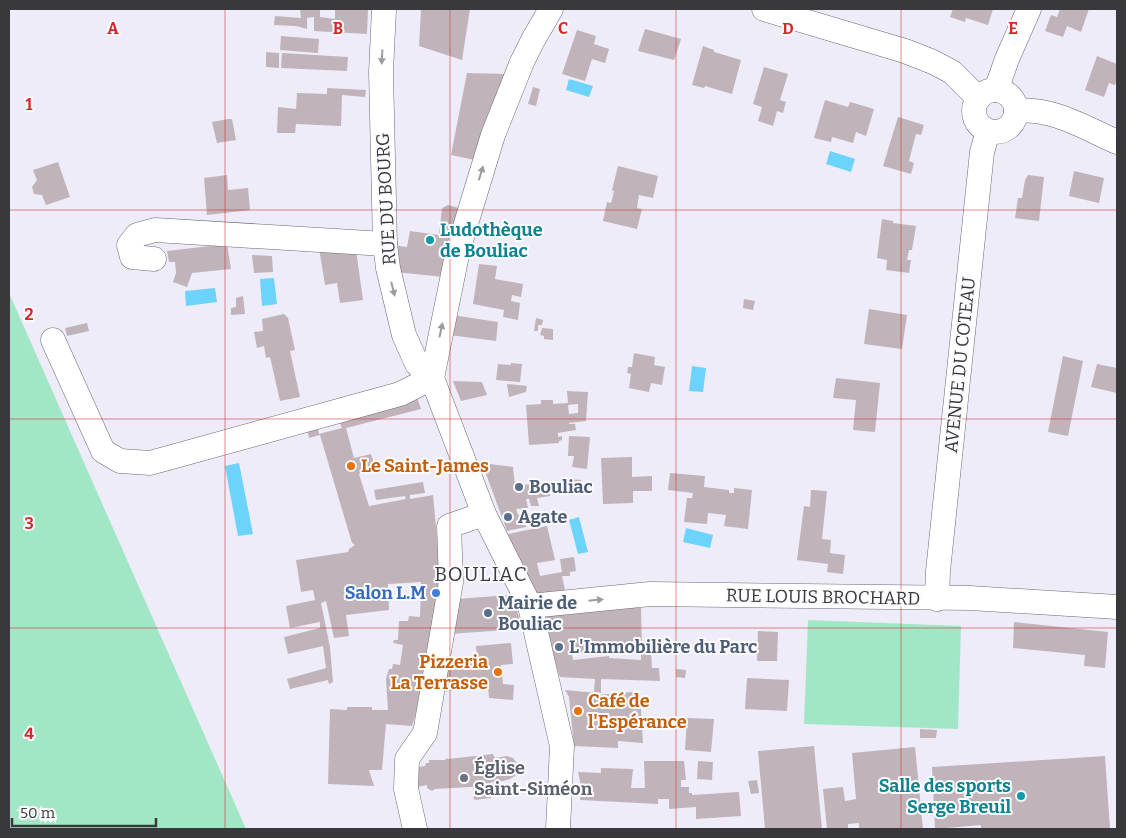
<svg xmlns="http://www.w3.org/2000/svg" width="1126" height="838" viewBox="0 0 1126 838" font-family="Bitter,serif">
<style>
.green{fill:#a2e7c5}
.water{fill:#6cd3fa}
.building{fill:#c0b4ba;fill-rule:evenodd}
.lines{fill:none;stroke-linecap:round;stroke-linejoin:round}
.minor-casing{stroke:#6b6973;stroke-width:25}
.minor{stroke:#fff;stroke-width:24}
.oneway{fill:#9c9c9e}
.grid{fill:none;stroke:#d62828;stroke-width:1;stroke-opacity:0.55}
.culture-dot{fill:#0f9aa8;stroke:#fbfbfd;stroke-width:2}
.food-dot{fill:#e8710a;stroke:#fbfbfd;stroke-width:2}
.service-dot{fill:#5c6f8a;stroke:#fbfbfd;stroke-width:2}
.shop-dot{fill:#3f7fe0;stroke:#fbfbfd;stroke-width:2}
.worship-dot{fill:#6b7280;stroke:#fbfbfd;stroke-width:2}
.labels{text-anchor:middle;stroke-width:4;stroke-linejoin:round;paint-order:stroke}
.street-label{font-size:18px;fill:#39383d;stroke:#fbfbfd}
.culture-label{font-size:18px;font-weight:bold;fill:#0d838f;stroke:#fbfbfd;text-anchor:start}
.food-label{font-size:18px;font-weight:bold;fill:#c56008;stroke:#fbfbfd;text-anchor:start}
.service-label{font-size:18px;font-weight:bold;fill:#4e5e75;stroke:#fbfbfd;text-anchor:start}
.shop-label{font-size:18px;font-weight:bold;fill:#366cbe;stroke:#fbfbfd;text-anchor:end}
.worship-label{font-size:18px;font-weight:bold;fill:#5b616d;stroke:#fbfbfd;text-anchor:start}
.quarter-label{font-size:20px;letter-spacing:1px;fill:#3b3942;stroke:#fbfbfd}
.grid-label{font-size:16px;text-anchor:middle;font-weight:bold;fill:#d62828;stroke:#fbfbfd;stroke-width:4;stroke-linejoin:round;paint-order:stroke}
</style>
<rect width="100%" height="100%" fill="#eeecf8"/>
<g class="green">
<polygon points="9,293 246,829 9,829"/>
<polygon points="808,620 961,626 958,729 804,724"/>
</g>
<g class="water">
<polygon points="569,79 593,86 589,97 566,90"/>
<polygon points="830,151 855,159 851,172 826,164"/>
<polygon points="274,278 277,304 262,306 260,279"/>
<polygon points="215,288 217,302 186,306 185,291"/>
<polygon points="692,366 706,368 703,392 689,391"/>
<polygon points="239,463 253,534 238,536 225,466"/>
<polygon points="579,517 588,552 578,554 569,520"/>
<polygon points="686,528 713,535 710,548 683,542"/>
</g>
<g class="building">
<polygon points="300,9 320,9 320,17 335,19 335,9 368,9 367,34 314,31 314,17 307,18 307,29 296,26 274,25 275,16 301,18"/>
<polygon points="421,9 470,9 462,60 419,46"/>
<polygon points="953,9 993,9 988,25 966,18 965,22 950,17"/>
<polygon points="1060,9 1089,9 1081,32 1067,26 1063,37 1045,31 1051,15 1057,17"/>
<polygon points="645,29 681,39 674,60 638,51"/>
<polygon points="577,30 596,36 594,44 609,49 605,63 592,59 585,81 562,74"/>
<polygon points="281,36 319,39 318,53 280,50"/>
<polygon points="703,46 714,50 714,52 741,60 732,94 705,86 704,88 692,85"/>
<polygon points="266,52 279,53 279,68 266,67"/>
<polygon points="282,53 348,57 347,71 281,68"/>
<polygon points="1097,56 1117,64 1117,79 1115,85 1109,83 1104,97 1085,90"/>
<polygon points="764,67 788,74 780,100 786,102 783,113 777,111 773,126 758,121 762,107 753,104"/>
<polygon points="467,73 506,74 475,160 451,155"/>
<polygon points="533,87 540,89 536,106 528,104"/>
<polygon points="327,88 366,90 365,97 342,95 341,126 296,124 295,133 277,133 278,107 296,109 297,93 327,94"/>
<polygon points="825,100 848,107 850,102 874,109 866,136 856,132 853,143 832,137 831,142 814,138"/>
<polygon points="898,117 924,125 921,135 916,134 909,161 914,163 911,174 883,166"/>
<polygon points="228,119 232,119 236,140 217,143 212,122"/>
<polygon points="58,162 70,197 46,205 42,195 34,194 32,187 37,180 33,170"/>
<polygon points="618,166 658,176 653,198 639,195 637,208 642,209 637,229 603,221 607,202 611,203 612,200 614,191 612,190"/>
<polygon points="1074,171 1104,178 1099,203 1069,196"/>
<polygon points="227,175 228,190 248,188 250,210 207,215 204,178"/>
<polygon points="1028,175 1044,177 1039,221 1015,218 1018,198 1022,198 1025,180"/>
<polygon points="448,205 459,208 444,277 395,272 392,245 407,247 410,231 439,235 442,208"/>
<polygon points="882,219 893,221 893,223 916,226 912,250 909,250 907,260 911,260 909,273 886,270 887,260 877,258"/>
<polygon points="227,244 231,269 192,273 187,287 173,282 176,273 175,262 169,262 167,251"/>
<polygon points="319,248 356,250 363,300 340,303 337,283 325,285"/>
<polygon points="252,255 272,256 273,272 254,273"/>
<polygon points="479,264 497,266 495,279 523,284 521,297 512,295 511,301 520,303 518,320 503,317 504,310 473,304"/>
<polygon points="243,296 245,314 231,315 231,308 236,307 236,298"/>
<polygon points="744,299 755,301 753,310 743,308"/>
<polygon points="869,309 907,315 902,349 864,344"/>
<polygon points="284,314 288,318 295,350 290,351 300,397 280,401 270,357 266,358 264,346 257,348 254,332 263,331 262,319"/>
<polygon points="452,315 498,322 496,341 449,335"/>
<polygon points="536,318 543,320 542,325 538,325 538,331 534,331"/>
<polygon points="87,323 89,331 67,336 65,328"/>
<polygon points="542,328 553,329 553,340 544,339 544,336 540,335"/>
<polygon points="634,353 655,357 654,365 665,367 662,385 651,383 649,392 629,388 631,374 627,373 628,367 632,367"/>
<polygon points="1063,356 1083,361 1068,436 1048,432"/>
<polygon points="511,363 522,364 520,382 496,380 498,364 511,365"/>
<polygon points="1097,364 1117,368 1117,393 1091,387"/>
<polygon points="836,378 880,383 875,432 853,430 856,400 833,398"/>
<polygon points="453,381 482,382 487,395 461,401"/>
<polygon points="507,384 527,386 526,392 509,397"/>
<path d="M567,391l21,1 -2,29 -17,2v1h6l1,6 -18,3v4l4,-1v4l-3,1v2l-30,2 -3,-40 15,-1v-4h12v4l15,-1zM578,404v9l-9,1 -1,-9z"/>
<polygon points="417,397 421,409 346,428 354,458 371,454 376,470 359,474 369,506 406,499 405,496 376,500 374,490 423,482 425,493 410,495 410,499 433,495 441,581 427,677 412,726 386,724 382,770 369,770 374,786 328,784 330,709 347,710 347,707 372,707 372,710 388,710 386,679 389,669 392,669 393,664 400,665 403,645 393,643 394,640 398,640 399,621 408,621 409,616 420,617 421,582 388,584 389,610 346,615 349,636 334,638 326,601 321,603 330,647 333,682 329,684 328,680 290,689 287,679 326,668 323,646 288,654 284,637 320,628 320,622 290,628 286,606 315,600 313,590 301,592 296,560 348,552 349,549 355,545 352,543 320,435 309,438 306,426 317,423 319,434 342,428 338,418"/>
<polygon points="569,436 590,437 587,469 572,467 574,456 568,456"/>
<polygon points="632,457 632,477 652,476 652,491 633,491 633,503 603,504 601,458"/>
<polygon points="482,463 513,467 515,486 548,482 550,496 537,498 539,506 531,506 529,499 526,499 528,508 516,509 518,515 521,514 522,518 524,518 526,527 507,531"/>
<polygon points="670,473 705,476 704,487 729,490 729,493 734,493 734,488 752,490 748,529 724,526 726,515 708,513 707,524 684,522 687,498 692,498 693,493 668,490"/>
<polygon points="567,479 581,480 580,489 567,488"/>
<polygon points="811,490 827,491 822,539 831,540 830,553 845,555 843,574 827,572 828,564 797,560 804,506 810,507"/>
<polygon points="547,526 555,560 537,563 540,576 562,572 560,559 574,557 576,571 570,572 570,576 562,576 565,590 530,595 508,534"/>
<polygon points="508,595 510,611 517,610 522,629 449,634 450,616 458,615 457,599"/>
<path d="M632,607l9,1 1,44 9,-1 1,17h7l1,13 -59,-2v14l-7,-1 1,-13 -35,-2 -7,-21 -9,-41zM610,648l17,1v4l14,-1v8l-32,-2v-2l-36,4 -1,-6z"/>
<polygon points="1014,622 1108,632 1105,668 1084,666 1085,655 1013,648"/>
<polygon points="758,631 778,632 777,661 757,661"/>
<polygon points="511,643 513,664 501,665 503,684 514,685 513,700 489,698 488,687 441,692 446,661 477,658 476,646"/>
<polygon points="676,669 686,670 685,678 676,677"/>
<polygon points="747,678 789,680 787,711 745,709"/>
<polygon points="565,690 596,693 596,695 633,692 634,694 640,694 643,743 618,741 618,748 574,746 569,697"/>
<polygon points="687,718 714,719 711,752 685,750"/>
<polygon points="920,729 937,730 936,738 920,738"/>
<polygon points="814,746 822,829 765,829 758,751"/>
<polygon points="915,747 923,829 859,829 859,823 848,824 848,829 827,829 823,789 843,787 845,801 856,799 852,753"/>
<polygon points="493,754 495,758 507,756 513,758 517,763 519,771 515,776 510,779 503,781 491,782 491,798 475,800 473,798 474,797 473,787 470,787 435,789 432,791 427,788 427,785 417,787 418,767 425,766 426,763 429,763 429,760 445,760 447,758 448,759"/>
<polygon points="1105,756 1110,829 981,829 981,825 935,829 932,767"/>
<polygon points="644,761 684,761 686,780 681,780 681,787 689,787 689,793 692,793 692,795 739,792 741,816 696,819 696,807 669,809 669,799 658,799 658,804 580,800 581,786 578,772 601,773 601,768 633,769 631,788 645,788"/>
<polygon points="698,761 713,762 712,780 697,779"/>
<polygon points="757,780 759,793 751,794 748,781"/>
</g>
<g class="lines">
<defs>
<g id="minor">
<polyline points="384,9 381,72 385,244 388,268 404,335 417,364 432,378 484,514 530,606 562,746 558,829"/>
<polyline points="764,9 905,51 933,62 952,72 978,98"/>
<polyline points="996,90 1007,59 1029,9"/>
<circle cx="995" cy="111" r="21"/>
<path d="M1016,111c36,-4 69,17 101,31"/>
<polyline points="154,259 132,257 129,245 137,235 155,230 385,244"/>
<polyline points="53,340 103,451 120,461 150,463 400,394 432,378"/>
<polyline points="432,378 458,250 493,135 522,62 533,40 551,9"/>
<polyline points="937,599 938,571 982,152 988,131"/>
<polyline points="530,606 650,594 970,598 1117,607"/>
<polyline points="415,829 406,789 407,759 425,733 451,582 449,526 484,514"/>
</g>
</defs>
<use href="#minor" class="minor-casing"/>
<use href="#minor" class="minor"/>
</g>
<defs><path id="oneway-solid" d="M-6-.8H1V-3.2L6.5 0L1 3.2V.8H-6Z" transform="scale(1.25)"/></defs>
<g class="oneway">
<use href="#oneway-solid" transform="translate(382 57) rotate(93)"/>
<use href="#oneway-solid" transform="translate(481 173) rotate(-73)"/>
<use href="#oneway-solid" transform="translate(393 289) rotate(76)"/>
<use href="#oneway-solid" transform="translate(441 330) rotate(-78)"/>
<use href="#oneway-solid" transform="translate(596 600) rotate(-6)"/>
</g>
<path class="grid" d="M225,9v820M450,9v820M676,9v820M901,9v820M9,210h1108M9,419h1108M9,628h1108"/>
<g class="culture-dot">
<circle cx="430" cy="240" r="5"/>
<circle cx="1021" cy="796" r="5"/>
</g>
<g class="food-dot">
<circle cx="351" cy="466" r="5"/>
<circle cx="498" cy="672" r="5"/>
<circle cx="578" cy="711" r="5"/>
</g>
<g class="service-dot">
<circle cx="519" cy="487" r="5"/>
<circle cx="508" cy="517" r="5"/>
<circle cx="488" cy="613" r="5"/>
<circle cx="559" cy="647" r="5"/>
</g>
<circle class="shop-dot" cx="436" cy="593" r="5"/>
<circle class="worship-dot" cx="464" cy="778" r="5"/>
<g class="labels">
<g class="street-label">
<text transform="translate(386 199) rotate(-93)" y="6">RUE DU BOURG</text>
<text transform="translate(960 365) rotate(-84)" y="6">AVENUE DU COTEAU</text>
<text transform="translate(823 597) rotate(1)" y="6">RUE LOUIS BROCHARD</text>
</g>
<g class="culture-label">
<text x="440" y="236">Ludothèque<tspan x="440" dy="21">de Bouliac</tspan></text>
<text x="1011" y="792" text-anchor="end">Salle des sports<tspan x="1011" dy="21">Serge Breuil</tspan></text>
</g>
<g class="food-label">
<text x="361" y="472">Le Saint-James</text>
<text x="488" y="668" text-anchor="end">Pizzeria<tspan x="488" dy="21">La Terrasse</tspan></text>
<text x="588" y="707">Café de<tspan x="588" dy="21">l'Espérance</tspan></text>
</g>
<g class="service-label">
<text x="529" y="493">Bouliac</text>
<text x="518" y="523">Agate</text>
<text x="498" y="609">Mairie de<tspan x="498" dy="21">Bouliac</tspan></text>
<text x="569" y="653">L'Immobilière du Parc</text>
</g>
<g class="shop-label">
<text x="426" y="599">Salon L.M</text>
</g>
<g class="worship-label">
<text x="474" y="774">Église<tspan x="474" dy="21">Saint-Siméon</tspan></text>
</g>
<g class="quarter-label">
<text x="481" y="581">BOULIAC</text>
</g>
</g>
<g class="grid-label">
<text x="113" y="34">A</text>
<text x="338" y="34">B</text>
<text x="563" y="34">C</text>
<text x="788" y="34">D</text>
<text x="1013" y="34">E</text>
<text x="29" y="110">1</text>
<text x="29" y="320">2</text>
<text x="29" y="529">3</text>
<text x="29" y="739">4</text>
</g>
<rect width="1126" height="838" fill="none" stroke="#39383d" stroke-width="20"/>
<path d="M12 818v8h144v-8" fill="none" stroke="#39383d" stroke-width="2.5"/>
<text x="20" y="818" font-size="15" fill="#39383d" stroke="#fbfbfd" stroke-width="4" paint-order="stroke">50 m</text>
</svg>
